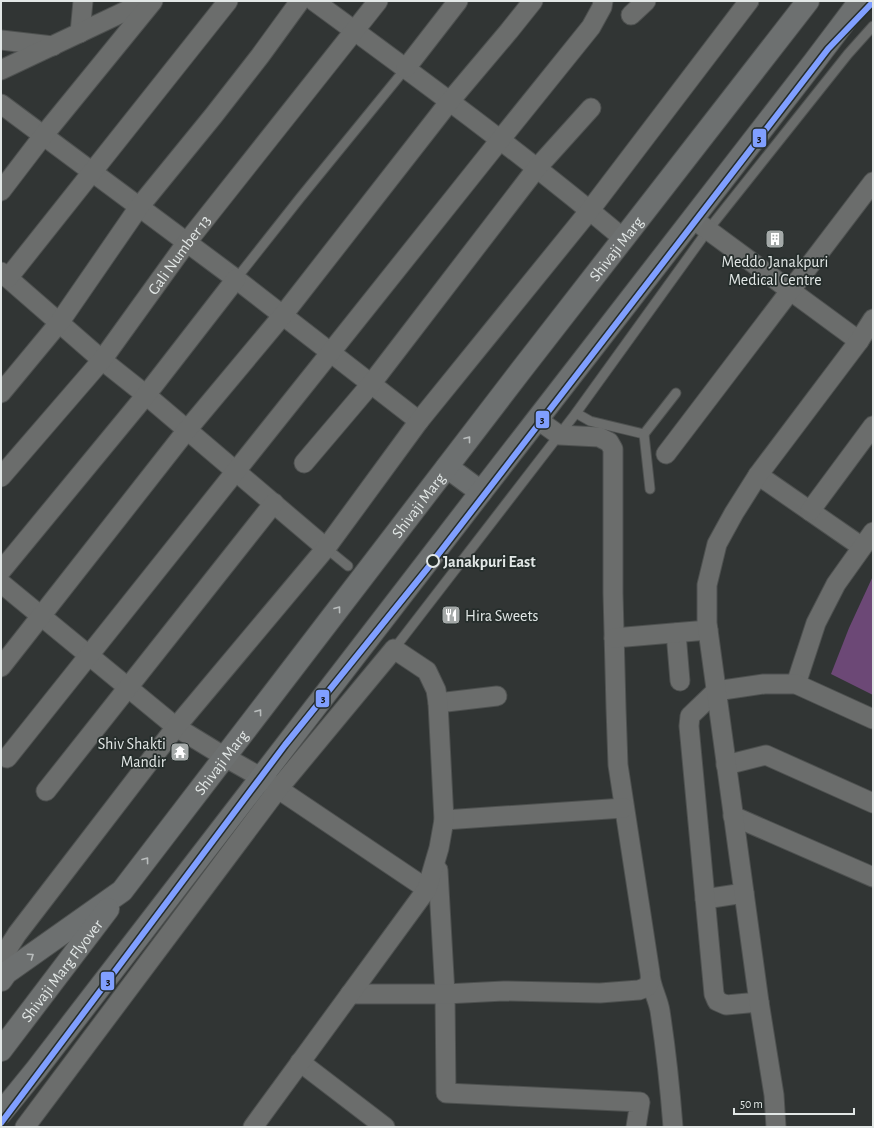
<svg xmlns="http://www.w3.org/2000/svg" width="874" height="1128" viewBox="0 0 874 1128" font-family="'Alegreya Sans',sans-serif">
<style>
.green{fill:#6c4876}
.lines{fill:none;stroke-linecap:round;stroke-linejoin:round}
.service-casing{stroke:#4e5150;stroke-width:11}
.minor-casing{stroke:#4e5150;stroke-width:21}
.secondary-casing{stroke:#4e5150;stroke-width:24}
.service{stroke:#6b6d6c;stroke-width:9}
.minor{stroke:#6b6d6c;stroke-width:19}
.secondary{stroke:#6d7070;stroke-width:22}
.metro-1-casing{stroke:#252d2b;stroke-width:9}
.metro-1{stroke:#809fff;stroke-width:6}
.oneway{stroke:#b9bdbd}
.stop-dot{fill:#252d2b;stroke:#e2e7e6;stroke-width:2}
.labels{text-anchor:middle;stroke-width:3.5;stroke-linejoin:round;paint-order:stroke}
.street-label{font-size:16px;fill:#e2e7e6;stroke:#252d2b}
.poi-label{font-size:16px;fill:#e2e7e6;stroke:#252d2b}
.stop-label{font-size:16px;font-weight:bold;fill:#e2e7e6;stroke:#252d2b;text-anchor:start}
.line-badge{stroke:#252d2b;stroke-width:1.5}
.pale-badge-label{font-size:11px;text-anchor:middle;font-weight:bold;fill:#111}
</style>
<rect width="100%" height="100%" fill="#313534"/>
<polygon class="green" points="873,576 873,695 831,674 849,628"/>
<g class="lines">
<defs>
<g id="service">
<polyline points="236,279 300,198 406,68"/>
<polyline points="576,413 590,421 644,434 676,393"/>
<polyline points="644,434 650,489"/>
<polyline points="326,548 348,566"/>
<polyline points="394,649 576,413 708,230 848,54 873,26"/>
</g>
<g id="minor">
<path d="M314,1c105,77 210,154 310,238"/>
<polyline points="631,15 646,1"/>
<polyline points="80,33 83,1"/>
<polyline points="1,40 53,46"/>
<polyline points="406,68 458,1"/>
<polyline points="1,70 147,1"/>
<polyline points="1,104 236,279 419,421"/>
<polyline points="1,191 43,136 153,1"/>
<polyline points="693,219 859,341"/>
<polyline points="1,272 102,360 146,395 326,548"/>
<polyline points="8,278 228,1"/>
<polyline points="1,393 59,323 139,207 214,115 260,56 300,1"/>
<path d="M538,420l21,15 40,2 10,5 4,7v144l3,115 2,57 32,208c0,13 8,25 10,38 6,39 10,77 13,116"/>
<polyline points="666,454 873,182"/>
<polyline points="304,463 371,384 536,169 591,108"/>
<polyline points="758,475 862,547"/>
<path id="s1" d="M1,477l101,-117 85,-118 191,-241"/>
<polyline points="810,511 873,426"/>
<polyline points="1,571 146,395 236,279"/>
<polyline points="1,583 176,727 225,757 262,778 427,889"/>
<polyline points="676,633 680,681"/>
<polyline points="614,638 708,630"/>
<polyline points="1,667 187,430 283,315 450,101 509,31 533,1"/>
<polyline points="796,684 816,623 836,584 873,532"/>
<polyline points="438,703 497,696"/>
<polyline points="7,758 500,140 591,27 602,7 603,1"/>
<polyline points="726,765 766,755 873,803"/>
<polyline points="46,791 274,503"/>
<polyline points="733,816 873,877"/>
<polyline points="444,820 624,808"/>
<polyline points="438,870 445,994 446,1093 640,1102 636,1127"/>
<polyline points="705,899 744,893"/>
<polyline points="6,973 5,953 17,934 176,727 326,548 419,421 590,210 749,1"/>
<polyline points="350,994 445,994 504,991 600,993 639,990 647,987 650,981"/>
<polyline points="759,1002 726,1005 717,1001 714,994 689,726 690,716 716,691 764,684 796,684 873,719"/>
<polyline points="300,1062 385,1127"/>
<polyline points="25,1127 278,789 394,649 427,671 436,690 438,703 444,820 439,848 427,889 253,1127"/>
<polyline points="776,1127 774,1095 759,1002 707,623 707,585 717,544 734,513 758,475 859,341 873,319"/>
</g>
<g id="secondary">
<polyline points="447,467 481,492"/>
<path id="s2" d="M1,980l5,-7 116,-82 400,-522 286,-368"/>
<path id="s3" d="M1,1050l107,-141"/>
<polyline points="1,1113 36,1070 481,492 814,62 860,1"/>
</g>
</defs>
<use href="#service" class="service-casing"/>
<use href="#minor" class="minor-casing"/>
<use href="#secondary" class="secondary-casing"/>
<use href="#service" class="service"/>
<use href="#minor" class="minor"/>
<use href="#secondary" class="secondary"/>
<defs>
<polyline id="metro-1" points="1,1123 285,745 427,569 828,49 873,2"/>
</defs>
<use href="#metro-1" class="metro-1-casing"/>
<use href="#metro-1" class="metro-1"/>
</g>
<defs><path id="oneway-chevron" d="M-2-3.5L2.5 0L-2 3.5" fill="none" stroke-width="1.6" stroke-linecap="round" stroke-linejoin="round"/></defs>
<g class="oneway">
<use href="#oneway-chevron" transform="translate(468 439) rotate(-52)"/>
<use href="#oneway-chevron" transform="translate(338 609) rotate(-53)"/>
<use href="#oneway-chevron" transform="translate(259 712) rotate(-53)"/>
<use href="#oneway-chevron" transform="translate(146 860) rotate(-53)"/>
<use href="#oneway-chevron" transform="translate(31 956) rotate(-35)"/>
</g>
<defs>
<symbol id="building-square" viewBox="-11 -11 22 22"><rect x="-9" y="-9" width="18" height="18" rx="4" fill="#a4a9a8" stroke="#252d2b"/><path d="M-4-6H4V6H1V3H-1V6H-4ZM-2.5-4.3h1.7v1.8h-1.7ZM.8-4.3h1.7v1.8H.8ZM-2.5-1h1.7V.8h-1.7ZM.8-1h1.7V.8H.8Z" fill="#fff"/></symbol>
<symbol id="restaurant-square" viewBox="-11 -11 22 22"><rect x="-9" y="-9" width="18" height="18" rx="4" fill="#a4a9a8" stroke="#252d2b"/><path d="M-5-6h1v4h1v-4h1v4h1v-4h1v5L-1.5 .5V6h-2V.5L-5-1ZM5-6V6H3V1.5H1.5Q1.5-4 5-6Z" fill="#fff"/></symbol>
<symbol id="temple-square" viewBox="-11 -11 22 22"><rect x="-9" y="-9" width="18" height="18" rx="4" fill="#a4a9a8" stroke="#252d2b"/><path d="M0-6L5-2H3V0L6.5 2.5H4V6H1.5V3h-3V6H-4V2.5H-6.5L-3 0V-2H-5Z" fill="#fff"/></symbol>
</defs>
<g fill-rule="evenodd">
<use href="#building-square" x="764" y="228" width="22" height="22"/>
<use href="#restaurant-square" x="440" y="604" width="22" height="22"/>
<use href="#temple-square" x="169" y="741" width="22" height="22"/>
</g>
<circle class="stop-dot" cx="433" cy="561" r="6"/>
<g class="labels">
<g class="street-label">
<text dy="6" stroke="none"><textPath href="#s2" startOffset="961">Shivaji Marg</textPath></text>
<text dy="6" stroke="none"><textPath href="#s1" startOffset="285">Gali Number 13</textPath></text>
<text dy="6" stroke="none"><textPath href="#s2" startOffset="637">Shivaji Marg</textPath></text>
<text dy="6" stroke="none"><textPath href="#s2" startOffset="313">Shivaji Marg</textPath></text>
<text dy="6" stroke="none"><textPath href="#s3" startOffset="100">Shivaji Marg Flyover</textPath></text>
</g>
<g class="poi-label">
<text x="775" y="267">Meddo Janakpuri<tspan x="775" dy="18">Medical Centre</tspan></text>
<text x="465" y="621" text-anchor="start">Hira Sweets</text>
<text x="166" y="749" text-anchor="end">Shiv Shakti<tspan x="166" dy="18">Mandir</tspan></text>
</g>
<g class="stop-label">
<text x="443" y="567">Janakpuri East</text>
</g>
</g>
<g class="line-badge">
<rect x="752" y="128" width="15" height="20" rx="4" fill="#809fff"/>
<rect x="535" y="410" width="15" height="19" rx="4" fill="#809fff"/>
<rect x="315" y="689" width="15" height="19" rx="4" fill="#809fff"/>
<rect x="100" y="971" width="15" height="20" rx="4" fill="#809fff"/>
</g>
<g class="pale-badge-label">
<text x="759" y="142">3</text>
<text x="542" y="423">3</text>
<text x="323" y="702">3</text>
<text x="108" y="985">3</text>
</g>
<rect width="874" height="1128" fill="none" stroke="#e2e7e6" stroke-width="4"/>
<path d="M734 1108v6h120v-6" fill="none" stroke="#e2e7e6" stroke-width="2"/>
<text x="740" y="1108" font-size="12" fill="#e2e7e6" stroke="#252d2b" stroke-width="3" paint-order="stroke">50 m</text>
</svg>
